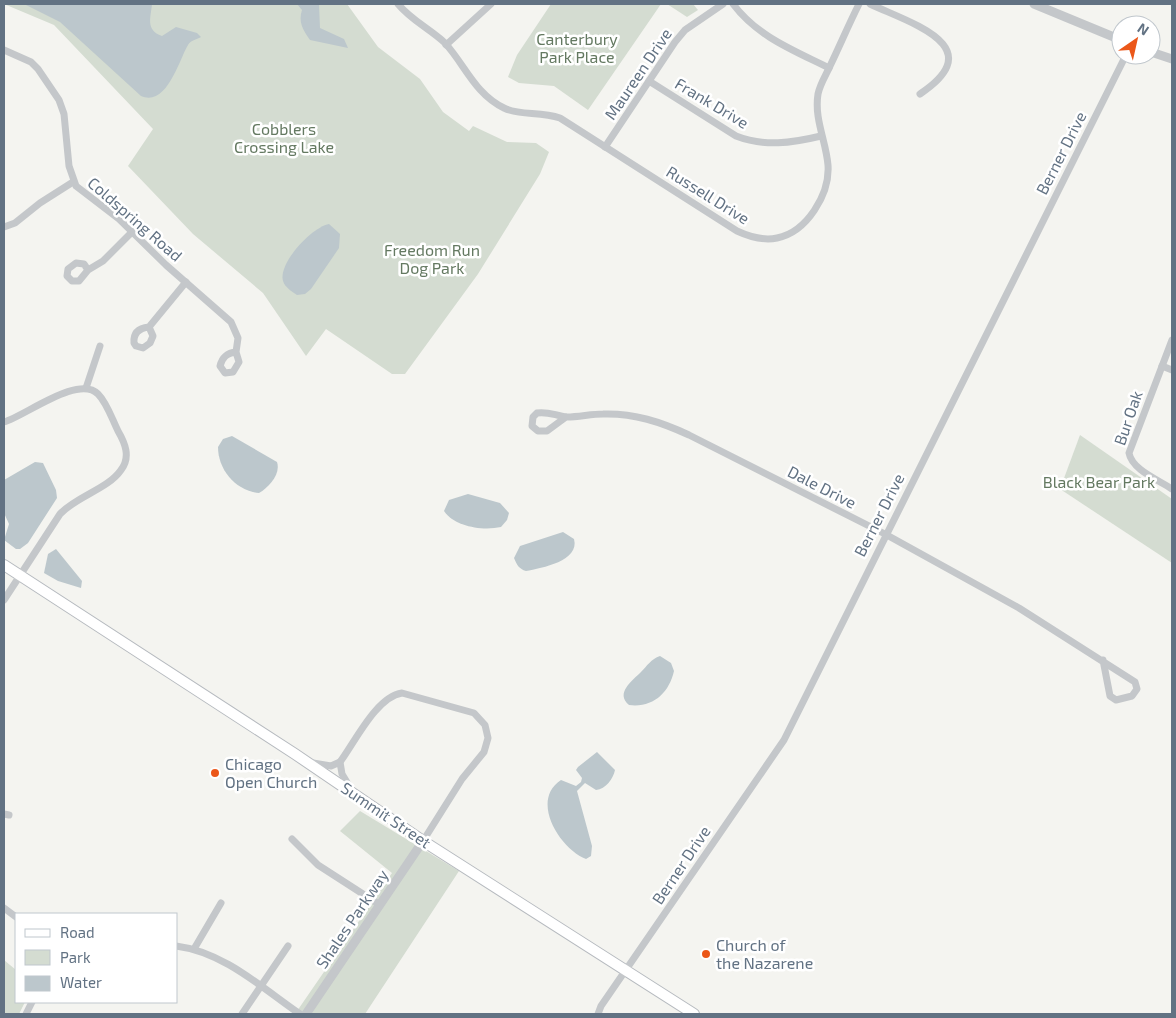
<svg xmlns="http://www.w3.org/2000/svg" width="1176" height="1018" viewBox="0 0 1176 1018" font-family="'Exo 2',sans-serif">
<style>
.green{fill:#d4dcd1}
.water{fill:#bcc7cc}
.lines{fill:none;stroke-linecap:round;stroke-linejoin:round}
.secondary-casing{stroke:#b6babf;stroke-width:12}
.minor{stroke:#c4c7ca;stroke-width:7}
.tertiary{stroke:#c4c7ca;stroke-width:9}
.secondary{stroke:#fff;stroke-width:10}
.poi-dot{fill:#eb5719;stroke:#fff;stroke-width:2}
.labels{text-anchor:middle;stroke-width:5;stroke-linejoin:round;paint-order:stroke}
.park-label{font-size:16px;fill:#647961;stroke:#fff}
.street-label{font-size:16px;fill:#627283;stroke:#fff}
.poi-label{font-size:16px;fill:#627283;stroke:#fff;text-anchor:start}
</style>
<rect width="100%" height="100%" fill="#f4f4f0"/>
<g class="green">
<polygon points="4,4 347,4 378,47 420,79 443,112 469,131 473,126 507,142 536,143 549,152 540,174 478,274 405,374 392,374 326,329 306,356 263,293 193,234 128,166 153,129 54,25"/>
<polygon points="551,4 661,4 588,110 554,86 519,83 508,77 517,55"/>
<polygon points="667,4 693,4 698,10 687,17"/>
<polygon points="1080,435 1172,499 1172,563 1060,489"/>
<polygon points="360,811 459,871 365,1014 295,1014 392,873 340,831"/>
<polygon points="4,960 16,970 16,1002 25,1002 19,1014 4,1014"/>
</g>
<g class="water">
<path d="M24,4h128c-1,13 -7,26 10,32l14,-9 21,6 4,4c-5,3 -10,3 -13,8 -9,15 -21,62 -47,51l-81,-74z"/>
<path d="M297,4h22l1,24 24,11 4,9 -38,-8c-7,-10 -12,-18 -8,-30z"/>
<path d="M329,224l11,10 -1,14 -28,41 -6,5 -8,1c-6,-4 -12,-8 -14,-14 -5,-18 29,-54 46,-57z"/>
<path d="M232,436l45,26c4,12 -8,25 -18,31 -23,-2 -41,-23 -41,-46l5,-8z"/>
<polygon points="35,462 43,463 56,490 57,498 28,543 20,549 16,549 4,540 9,524 4,513 4,480"/>
<path d="M468,494l32,9 9,10 -2,7 -6,7c-18,4 -46,0 -57,-16l5,-11z"/>
<path d="M563,532l11,7c6,22 -32,29 -48,32 -7,-2 -9,-6 -12,-13l6,-12z"/>
<polygon points="56,549 82,581 81,588 58,581 44,573 48,554"/>
<path d="M660,656l11,7 3,8c-5,22 -21,37 -45,34 -14,-12 3,-24 12,-33 6,-6 10,-13 19,-16z"/>
<path d="M597,752l18,18c-2,9 -9,19 -19,20l-11,-7 -8,8 15,55 -1,10 -5,3c-25,-9 -57,-58 -25,-79l15,6 5,-4 1,-4 -6,-8 2,-3z"/>
</g>
<g class="lines">
<defs>
<polyline id="secondary" points="4,565 295,754 423,841 694,1014"/>
</defs>
<use href="#secondary" class="secondary-casing"/>
<g class="minor">
<path d="M398,4c13,16 32,25 47,39 20,22 30,51 59,65 16,8 36,3 56,10l177,113c13,6 26,10 40,7 30,-6 53,-44 51,-73 -2,-24 -14,-46 -10,-71 2,-10 8,-19 12,-28 10,-21 19,-42 29,-62"/>
<path d="M733,4c25,33 60,46 96,64"/>
<path d="M870,4c40,19 122,42 50,90"/>
<polyline points="446,45 491,4"/>
<path d="M4,50l27,12 7,7 21,31 5,14 5,52 7,20 43,33 47,46 65,57 7,16 -2,14 3,10 -6,10 -8,1 -5,-7c2,-8 6,-13 16,-14"/>
<path d="M649,81l87,55c28,11 56,7 85,0"/>
<polyline points="605,147 675,42 685,30 723,4"/>
<polyline points="4,227 15,223 40,203 73,182"/>
<polyline points="88,270 84,264 76,263 68,269 67,276 72,281 79,281 88,270 103,261 132,232"/>
<path d="M149,327l4,9 -3,7 -7,5 -7,-2 -2,-3c-1,-11 6,-15 15,-16l37,-45"/>
<path d="M1172,340l-43,113c3,17 30,27 43,36"/>
<polyline points="1162,366 1172,370"/>
<polyline points="86,388 100,346"/>
<path d="M566,417l-19,14h-9l-6,-5 1,-9 4,-4c11,-2 19,3 30,4 12,0 24,-3 36,-3 31,-1 58,8 86,21l196,99 134,74 116,74 2,7 -5,7 -16,4 -6,-4 -7,-36"/>
<path d="M4,422c21,-6 75,-48 94,-28 9,9 14,25 20,37 7,12 13,26 3,39 -13,19 -44,26 -61,44l-56,86"/>
<path d="M340,762c15,-20 36,-65 62,-69l72,20 11,12 3,13 -4,14 -22,27 -39,62"/>
<polyline points="313,763 331,766 340,762 342,774 351,789"/>
<polyline points="4,814 9,815"/>
<polyline points="292,839 318,865 380,905"/>
<polyline points="4,908 16,917"/>
<path d="M176,946c48,6 86,42 124,68"/>
<polyline points="194,949 221,903"/>
<polyline points="26,1014 32,1002"/>
<polyline points="242,1014 288,946"/>
<polyline points="598,1014 601,1006 784,740 1126,55"/>
</g>
<g class="tertiary">
<polyline points="1034,4 1121,40"/>
<polyline points="1151,52 1172,59"/>
<polyline points="306,1014 423,841"/>
</g>
<use href="#secondary" class="secondary"/>
</g>
<g class="poi-dot">
<circle cx="215" cy="773" r="5"/>
<circle cx="706" cy="954" r="5"/>
</g>
<g class="labels">
<g class="park-label">
<text x="577" y="45">Canterbury<tspan x="577" dy="18">Park Place</tspan></text>
<text x="284" y="135">Cobblers<tspan x="284" dy="18">Crossing Lake</tspan></text>
<text x="432" y="256">Freedom Run<tspan x="432" dy="18">Dog Park</tspan></text>
<text x="1099" y="488">Black Bear Park</text>
</g>
<g class="street-label">
<text transform="translate(638 74) rotate(-56)" y="6">Maureen Drive</text>
<text transform="translate(712 103) rotate(31)" y="6">Frank Drive</text>
<text transform="translate(1061 153) rotate(-63)" y="6">Berner Drive</text>
<text transform="translate(708 195) rotate(32)" y="6">Russell Drive</text>
<text transform="translate(135 219) rotate(41)" y="6">Coldspring Road</text>
<text transform="translate(1128 418) rotate(-71)" y="6">Bur Oak</text>
<text transform="translate(822 487) rotate(27)" y="6">Dale Drive</text>
<text transform="translate(879 515) rotate(-63)" y="6">Berner Drive</text>
<text transform="translate(386 815) rotate(34)" y="6">Summit Street</text>
<text transform="translate(681 865) rotate(-56)" y="6">Berner Drive</text>
<text transform="translate(352 919) rotate(-56)" y="6">Shales Parkway</text>
</g>
<g class="poi-label">
<text x="225" y="770">Chicago<tspan x="225" dy="18">Open Church</tspan></text>
<text x="716" y="951">Church of<tspan x="716" dy="18">the Nazarene</tspan></text>
</g>
</g>
<rect width="1176" height="1018" fill="none" stroke="#627283" stroke-width="10"/>
<rect x="15" y="913" width="162" height="90" fill="#ffffff" stroke="#c0c7cd"/>
<rect x="25" y="929" width="25" height="8" fill="#ffffff" stroke="#c0c7cd"/>
<text x="60" y="938" font-size="15" fill="#627283">Road</text>
<rect x="25" y="950" width="25" height="15" fill="#d4dcd1" stroke="#c0c7cd"/>
<text x="60" y="963" font-size="15" fill="#627283">Park</text>
<rect x="25" y="976" width="25" height="15" fill="#bcc7cc" stroke="#c0c7cd"/>
<text x="60" y="988" font-size="15" fill="#627283">Water</text>
<g transform="translate(1136 40) rotate(34)"><circle r="24" fill="#ffffff" stroke="#c0c7cd"/>
<path d="M0-4L9 19L0 12L-9 19Z" fill="#eb5719"/>
<text y="-8" font-size="14" font-weight="bold" text-anchor="middle" fill="#627283">N</text>
</g>
</svg>
